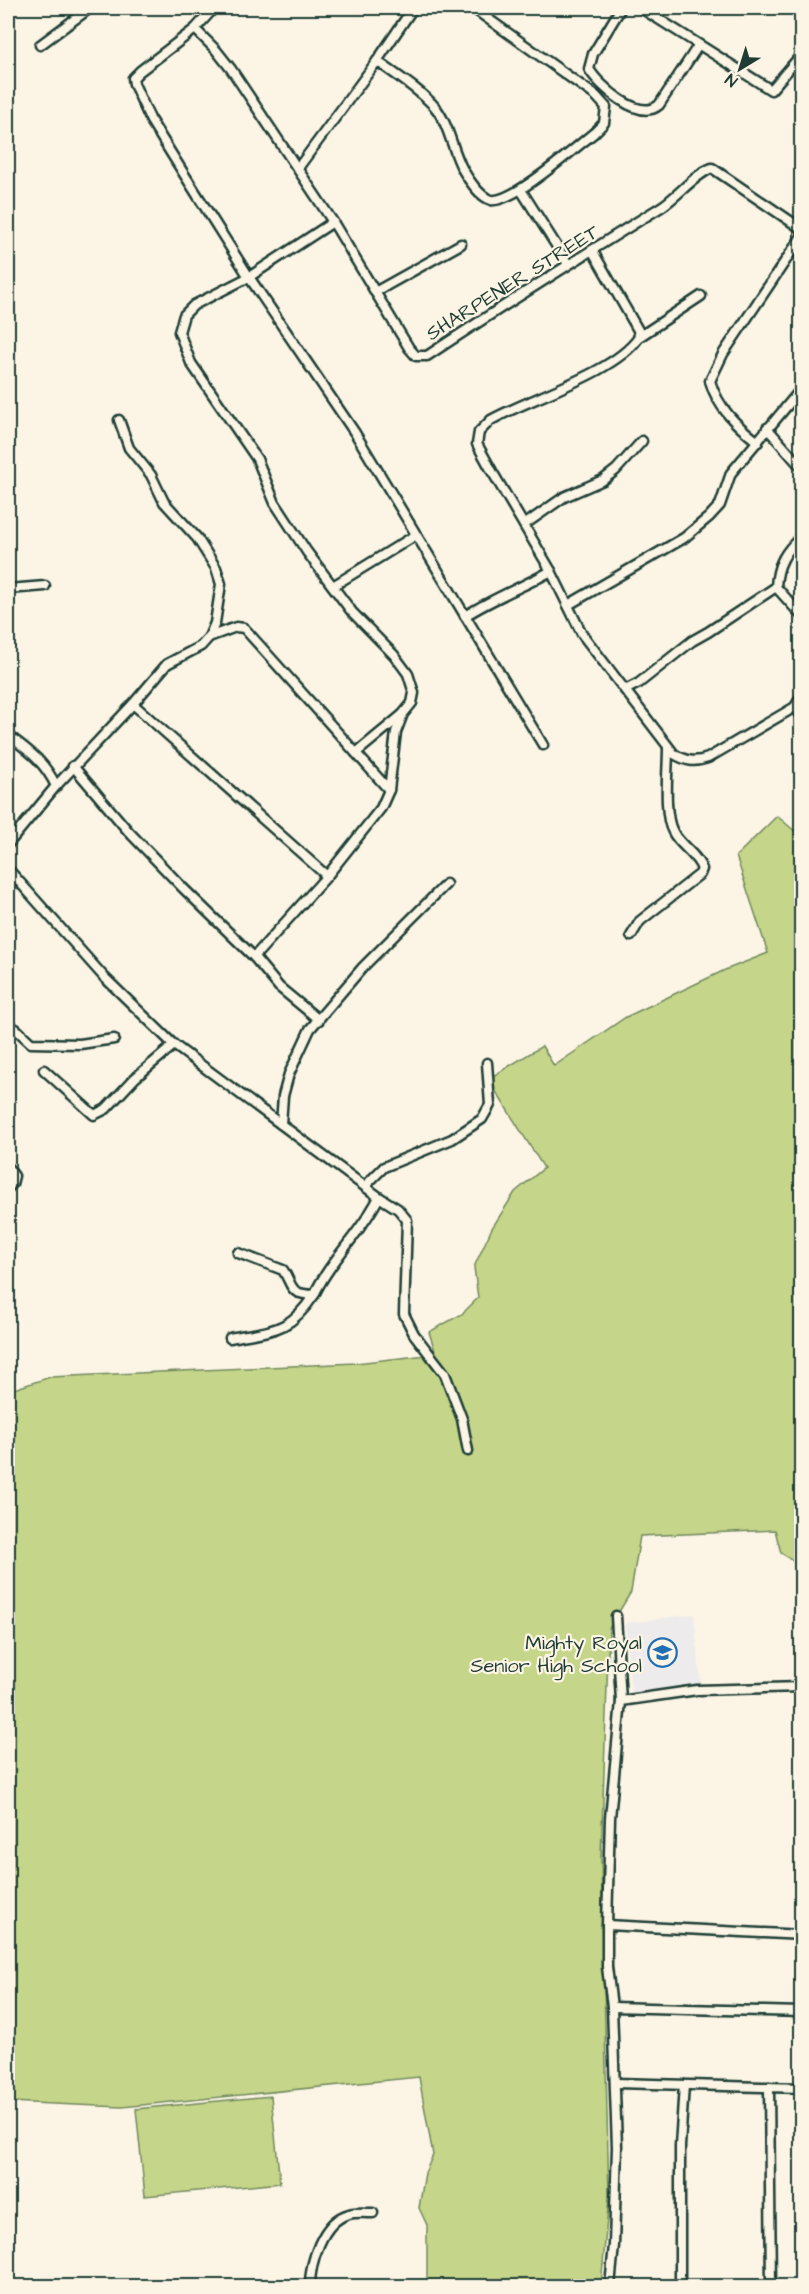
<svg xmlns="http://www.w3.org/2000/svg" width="809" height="2294" viewBox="0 0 809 2294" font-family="'Architects Daughter',sans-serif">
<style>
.built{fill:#eeebec}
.green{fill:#c5d589;stroke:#72895e;stroke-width:1.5}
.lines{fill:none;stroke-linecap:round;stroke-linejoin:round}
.minor-casing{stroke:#1f3d34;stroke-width:13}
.minor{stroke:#fcf5e5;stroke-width:8}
.labels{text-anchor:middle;stroke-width:4.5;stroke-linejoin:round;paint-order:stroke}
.street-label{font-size:20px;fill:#1f3d34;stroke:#fcf5e5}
.poi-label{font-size:20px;fill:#1f3d34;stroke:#fcf5e5;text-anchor:end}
</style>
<rect width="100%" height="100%" fill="#fcf5e5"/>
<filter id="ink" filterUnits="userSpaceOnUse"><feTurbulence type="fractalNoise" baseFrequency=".0167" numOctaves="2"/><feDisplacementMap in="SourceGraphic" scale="12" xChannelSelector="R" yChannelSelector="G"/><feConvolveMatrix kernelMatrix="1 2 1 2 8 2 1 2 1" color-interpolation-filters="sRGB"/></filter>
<g filter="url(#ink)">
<polygon class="built" points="694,1614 701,1684 631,1692 625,1623"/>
<g class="green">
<polygon points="777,816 802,837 801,1565 781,1553 775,1530 640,1536 631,1592 609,1628 601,1857 609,2197 601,2286 427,2286 427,2225 419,2208 425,2173 433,2155 419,2077 122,2107 8,2102 8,1391 50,1377 356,1363 436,1354 429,1332 462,1314 478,1298 474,1267 492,1228 515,1192 544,1168 488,1079 542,1046 554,1066 626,1017 725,970 768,953 736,856"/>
<polygon points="271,2096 280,2183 145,2196 136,2109"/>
</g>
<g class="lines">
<defs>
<g id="minor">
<polyline points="214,8 195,29 140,71 133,78 134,84 151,121 184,174 249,277 355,433 543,745"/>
<path d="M621,8l-28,46 -4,15c10,17 50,53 70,36l39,-59"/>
<polyline points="641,8 771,90 802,54"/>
<path d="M195,29l21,21 15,19 102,153 76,126 7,8h11c77,-51 155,-100 234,-149 16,-10 34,-33 51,-39l90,61"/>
<polyline points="40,45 90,8"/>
<path d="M377,61c19,14 42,28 58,46 14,17 17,43 28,63 5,9 17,27 28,30 21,4 85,-53 103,-67l10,-10 2,-16 -10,-11 -123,-88"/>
<polyline points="298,168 377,61 413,8"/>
<polyline points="521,190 568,264"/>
<path d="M592,250l46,80 1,7c-24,36 -109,61 -148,83l-12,12 -2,12 16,29 58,98 31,63 92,120c12,7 20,9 34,4l87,-51 7,-12"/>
<polyline points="375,292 461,244"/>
<polyline points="639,337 701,296"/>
<polyline points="767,428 802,468"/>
<path d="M758,442c-22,-17 -40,-34 -48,-61l13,-27 79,-118"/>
<polyline points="524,525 564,497 603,480 616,470 642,441"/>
<path d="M802,536c-17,15 -25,29 -26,51l26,29"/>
<polyline points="333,586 416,535"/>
<polyline points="8,589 45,586"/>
<polyline points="568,605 684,538 709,517 720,505 731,473 802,388"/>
<path d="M465,616c28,-18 58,-29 86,-45"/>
<polyline points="209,637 236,627 244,628 389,790"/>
<polyline points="625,690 639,683 692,641 708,632 776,587"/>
<polyline points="133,704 327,876"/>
<polyline points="795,707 802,716"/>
<path d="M8,735c21,16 36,26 48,51"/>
<polyline points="356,753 402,715"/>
<polyline points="73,766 129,832 183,888 254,957 279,987 319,1020"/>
<polyline points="8,844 56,786 133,704 167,664 201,646 209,637 215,623 221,584 216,568 197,538 164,502 151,475 129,448 119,420"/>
<path d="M8,869l96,108 70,68 205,152c-17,35 -48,62 -65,98 -26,-1 -20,-8 -31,-25l-45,-17"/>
<path d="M631,936l9,-15 60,-47 2,-5c-6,-16 -22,-23 -29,-37 -10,-17 -5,-63 -5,-84"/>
<polyline points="254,957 327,876 381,808 389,790 396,732 403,714 412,703 414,693 408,674 394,655 352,612 307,552 275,503 257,459 191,363 179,332 184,315 194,305 249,277 333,222"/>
<polyline points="8,1025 16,1029 31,1043 80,1044 114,1039"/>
<polyline points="44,1070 94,1115 106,1109 135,1078 174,1045"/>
<polyline points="281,1124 283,1096 289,1074 310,1029 363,967 446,884"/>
<polyline points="8,1168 14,1176 12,1184 8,1188"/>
<polyline points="365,1186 384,1167 452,1139 482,1119 490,1105 487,1063"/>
<polyline points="379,1197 398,1209 407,1220 404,1314 414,1334 445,1374 462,1419 468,1451"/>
<path d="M230,1338c42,-8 59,-5 84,-43"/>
<polyline points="621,1701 697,1690 802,1687"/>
<polyline points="607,1925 802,1935"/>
<polyline points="612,2007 802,2012"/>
<polyline points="616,2083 802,2088"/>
<polyline points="769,2087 771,2286"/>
<path d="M310,2286c0,-23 12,-65 39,-72 7,-2 17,-1 24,-1"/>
<polyline points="610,2286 614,2245 617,2147 612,2007 607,1967 607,1925 610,1818 621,1701 616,1616"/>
<polyline points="680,2286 680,2146 684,2085"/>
</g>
</defs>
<use href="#minor" class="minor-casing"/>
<use href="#minor" class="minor"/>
</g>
</g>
<defs>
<symbol id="school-ring" viewBox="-11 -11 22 22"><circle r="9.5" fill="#fcf5e5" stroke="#1f6fb2" stroke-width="1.5"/><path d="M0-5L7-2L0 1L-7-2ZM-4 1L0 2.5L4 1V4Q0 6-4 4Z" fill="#1f6fb2"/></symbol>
</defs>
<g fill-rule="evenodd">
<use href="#school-ring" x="646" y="1636" width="33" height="33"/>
</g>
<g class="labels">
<g class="street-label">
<text transform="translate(512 282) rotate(-32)" y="7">SHARPENER STREET</text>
</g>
<g class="poi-label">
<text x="642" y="1649">Mighty Royal<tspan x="642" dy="23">Senior High School</tspan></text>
</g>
</g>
<rect width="809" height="2294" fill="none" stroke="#fcf5e5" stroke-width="30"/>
<rect x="15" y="15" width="779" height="2264" fill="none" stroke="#1f3d34" stroke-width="2" filter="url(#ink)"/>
<g transform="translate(740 69) rotate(218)" stroke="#fcf5e5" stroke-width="4.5" paint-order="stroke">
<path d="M0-4.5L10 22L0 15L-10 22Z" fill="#1f3d34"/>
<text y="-9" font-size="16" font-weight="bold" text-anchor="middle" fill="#1f3d34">N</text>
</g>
</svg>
